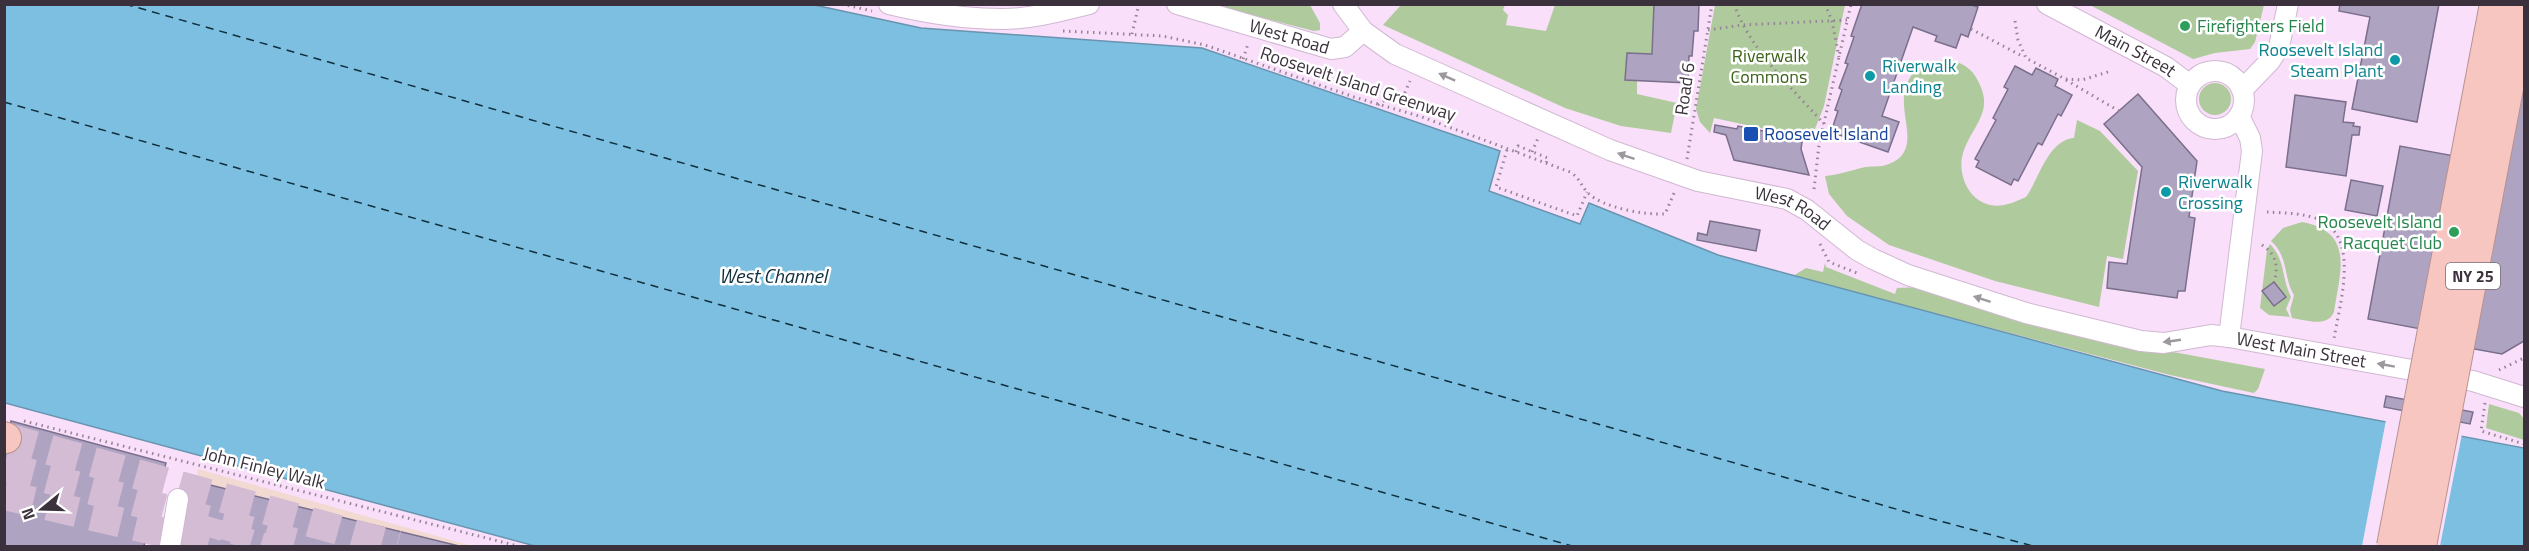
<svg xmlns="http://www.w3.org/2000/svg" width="2529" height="551" viewBox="0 0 2529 551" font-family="'Titillium Web',sans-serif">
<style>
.medical{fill:#f2d9d1}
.green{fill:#afca9c}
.water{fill:#7dbfe0;stroke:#6994af;stroke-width:1.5}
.pier{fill:#f9dffa}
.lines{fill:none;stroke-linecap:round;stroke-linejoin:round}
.ferry{stroke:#102f3d;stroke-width:1.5;stroke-dasharray:8 6;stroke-linecap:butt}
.building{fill:#afa3c2;stroke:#7a6f8c;stroke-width:1.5}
.minor-tunnel{stroke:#d3bcd4;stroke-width:20;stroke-dasharray:20 10;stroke-linecap:butt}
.highway-tunnel{stroke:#d3bcd4;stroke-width:30;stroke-dasharray:30 15;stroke-linecap:butt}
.minor-casing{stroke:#d1b8d2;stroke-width:22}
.highway-casing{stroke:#b69292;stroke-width:32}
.path{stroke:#958396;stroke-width:3;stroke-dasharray:1.5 4.5;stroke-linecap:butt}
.minor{stroke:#fff;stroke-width:20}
.highway{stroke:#f8c6c1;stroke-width:30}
.highway-bridge-casing{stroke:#b69292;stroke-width:32;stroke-linecap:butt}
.highway-bridge{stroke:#f8c6c1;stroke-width:30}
.oneway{fill:#9d989e}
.leisure-dot{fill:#2e9e5b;stroke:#fff;stroke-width:2}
.culture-dot{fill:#0f9aa8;stroke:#fff;stroke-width:2}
.transit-dot{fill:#1a4fb4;stroke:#fff;stroke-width:2}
.labels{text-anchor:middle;stroke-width:5;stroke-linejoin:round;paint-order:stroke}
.shield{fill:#fff;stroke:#766f76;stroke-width:1.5}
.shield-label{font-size:16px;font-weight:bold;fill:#3b313c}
.leisure-label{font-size:18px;fill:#27864d;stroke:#fff;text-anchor:start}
.street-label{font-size:18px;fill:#3b313c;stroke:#fff}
.culture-label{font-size:18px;fill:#0d838f;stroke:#fff;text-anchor:start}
.park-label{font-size:18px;fill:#3c6319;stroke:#fff}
.transit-label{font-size:18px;fill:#164399;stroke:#fff;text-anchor:start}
.water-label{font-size:20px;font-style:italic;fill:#102f3d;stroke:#fff}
</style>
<rect width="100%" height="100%" fill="#f9dffa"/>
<polygon class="medical" points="198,469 472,546 184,546"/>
<g class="green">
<polygon points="1213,5 1310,5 1320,23 1320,30 1314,31"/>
<polygon points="1401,5 1505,5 1503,10 1508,15 1506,25 1546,31 1555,5 1654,5 1652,54 1625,80 1637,81 1637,94 1677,103 1671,133 1621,126 1565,108 1383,25"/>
<polygon points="1715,5 1845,5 1824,106 1811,139 1714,118 1710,133 1700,122 1696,109"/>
<polygon points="2090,5 2264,5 2255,42 2250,49 2215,53 2193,59"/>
<path d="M1950,59c13,5 22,9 28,22 17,31 -6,44 -15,72 -6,21 5,47 27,52 12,3 25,-3 36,-8 13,-18 22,-57 48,-59l3,-18 23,11 38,40 -15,88 -16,-3 -8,51 -104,-26 -106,-36 -42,-29 -18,-22 -4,-18c13,-1 24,-5 36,-8 10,-3 18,0 28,-4 31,-12 13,-43 15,-67 1,-13 7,-23 16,-33z"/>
<circle cx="2215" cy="99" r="16"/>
<path d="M2302,222c53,10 38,50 32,90 -7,16 -28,8 -42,6l-2,-8 4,-15c-11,-18 -5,-38 -23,-54l12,-13z"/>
<path d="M2270,244c16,17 11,33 21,53l-5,12 4,8 -21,-2 -9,-7 7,-58z"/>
<polygon points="1825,263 1826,267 1895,294 1897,288 1922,287 2098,338 2265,369 2258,389 2254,393 2170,375 1793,276 1806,268 1823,272"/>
<polygon points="2489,404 2519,413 2524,419 2524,440 2486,428"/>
</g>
<polygon class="water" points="810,4 921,28 1202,48 1500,151 1489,191 1580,224 1589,203 1718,255 2222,391 2524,448 2524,546 535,546 5,403 4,5"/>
<polygon class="pier" points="2374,416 2475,435 2462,434 2440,546 2362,546 2386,420"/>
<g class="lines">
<g class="ferry">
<polyline points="125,4 1910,513 2033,546"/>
<polyline points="4,102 1572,546"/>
</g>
</g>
<g class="building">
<polygon points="1654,4 1699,4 1698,31 1694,31 1692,56 1689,56 1688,83 1625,80 1627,53 1652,54"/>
<polygon points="1862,4 1969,4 1978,7 1968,37 1961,34 1956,48 1935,41 1937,36 1913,27 1882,116 1899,122 1888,152 1831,132 1838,111 1835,110 1842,90 1839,88 1848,64 1845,63 1854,37 1851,36"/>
<polygon points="2340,4 2439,4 2417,122 2352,109 2370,17 2339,11"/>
<polygon points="2524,4 2524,341 2502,354 2452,345 2453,335 2368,319 2400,146 2454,156"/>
<polygon points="2015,66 2032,75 2036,68 2058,79 2055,86 2072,95 2061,116 2058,114 2042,145 2038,143 2018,181 2014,179 2011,185 1976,167 1979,161 1975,159 1996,120 1993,118 2008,89 2004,87"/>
<polygon points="2138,94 2197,161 2189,217 2195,218 2185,291 2178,291 2177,298 2107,288 2109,262 2127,264 2142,167 2104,124"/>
<polygon points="2295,95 2346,102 2343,122 2354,123 2353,126 2360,127 2359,135 2352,135 2346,176 2286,167"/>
<polygon points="1715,125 1737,129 1738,126 1769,132 1768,135 1802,142 1801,149 1809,175 1734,160 1726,135 1714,132"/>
<polygon points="2351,180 2383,186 2377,216 2345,210"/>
<polygon points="1710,221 1760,230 1756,251 1697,240 1698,233 1707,235"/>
<polygon points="2274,282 2286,297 2274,306 2262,291"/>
<polygon points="2386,396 2473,412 2470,424 2384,407"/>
<polygon points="11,421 166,463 149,527 141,526 140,536 146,537 144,546 4,546 4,444"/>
<polygon points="206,484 459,546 195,546"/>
</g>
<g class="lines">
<polyline class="minor-tunnel" points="175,517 274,546"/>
<g class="highway-tunnel">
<polyline points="6,438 397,546"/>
<polyline points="4,467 306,546"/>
<polyline points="4,495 221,546"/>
</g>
<defs>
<g id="minor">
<path d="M889,4c37,9 75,15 114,15 28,0 58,-8 86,-15"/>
<path id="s1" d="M1177,4l154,45 14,-2 18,-16"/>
<path id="s2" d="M1343,4l20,27 32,23 215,96 88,31 89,18 20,11 50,40 16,9 35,16 118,38 115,28 23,2 47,-8 18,2 244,44 51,16"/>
<path id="s3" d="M2047,4l119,63 24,18"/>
<circle cx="2215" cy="100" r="29"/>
<polyline points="2242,90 2270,61 2279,47 2288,4"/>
<polyline points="2229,337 2252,151 2250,138 2239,116"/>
<polyline points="170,546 178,499"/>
</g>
<polyline id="highway" points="4,437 6,438"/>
</defs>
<use href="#minor" class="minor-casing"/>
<use href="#highway" class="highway-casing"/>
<g class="path">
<polyline points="842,4 872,11"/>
<path d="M1734,4c16,46 58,84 90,120"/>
<polyline points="1825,4 1832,21 1839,57"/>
<polyline points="2015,21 2018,40 2026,58 2065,79 2082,80 2111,71"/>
<polyline points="1971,29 2024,57"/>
<polyline points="1708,30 1742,25 1848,20"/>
<path d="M1063,31l99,5 43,9 149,52 68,20 148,55c10,6 11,14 18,21 15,15 57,22 77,21l10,-23"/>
<polyline points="1132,34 1139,4"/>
<polyline points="1243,59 1248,44"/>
<polyline points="2066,80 2119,111"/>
<polyline points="1400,104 1410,81"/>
<polyline points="1378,105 1385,100 1416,109 1418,116"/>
<polyline points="1507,150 1496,187 1577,216 1587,192"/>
<polyline points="1516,152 1518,146 1548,158 1546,164"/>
<polyline points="1532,152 1539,136"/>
<polyline points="1687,159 1712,4"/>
<polyline points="1814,189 1819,145 1851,4"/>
<path d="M2267,212c17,1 40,1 55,9 38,20 17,85 12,118"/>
<polyline points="1820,244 1829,262 1857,273"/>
<path d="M2262,245c14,9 17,21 12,37"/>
<polyline points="2499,370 2524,358"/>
<polyline points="2485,403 2481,431 2524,444"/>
<polyline points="24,421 518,546"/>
</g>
<use href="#minor" class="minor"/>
<use href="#highway" class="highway"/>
<defs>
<g id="highway-bridge">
<polyline points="2392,546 2495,4"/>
<polyline points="2421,546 2524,4"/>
</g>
</defs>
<use href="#highway-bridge" class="highway-bridge-casing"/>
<use href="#highway-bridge" class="highway-bridge"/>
</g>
<defs><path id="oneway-solid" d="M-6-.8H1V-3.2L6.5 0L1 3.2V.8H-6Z" transform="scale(1.5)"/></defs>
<g class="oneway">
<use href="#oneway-solid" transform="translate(1447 77) rotate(-156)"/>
<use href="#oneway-solid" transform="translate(1626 156) rotate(-161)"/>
<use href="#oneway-solid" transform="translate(1982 299) rotate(-162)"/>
<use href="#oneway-solid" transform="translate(2172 341) rotate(172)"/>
<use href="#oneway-solid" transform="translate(2386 365) rotate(-170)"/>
</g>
<g class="leisure-dot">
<circle cx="2185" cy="26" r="6"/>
<circle cx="2454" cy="232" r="6"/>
</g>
<g class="culture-dot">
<circle cx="2395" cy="60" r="6"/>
<circle cx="1870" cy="76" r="6"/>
<circle cx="2166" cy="192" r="6"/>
</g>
<rect class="transit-dot" x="1743" y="126" width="16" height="16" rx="3"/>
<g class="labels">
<rect class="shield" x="2446" y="263" width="54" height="26" rx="4.5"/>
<g class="shield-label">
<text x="2473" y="282">NY 25</text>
</g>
<g class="leisure-label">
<text x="2197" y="32">Firefighters Field</text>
<text x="2442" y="228" text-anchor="end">Roosevelt Island<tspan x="2442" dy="21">Racquet Club</tspan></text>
</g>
<g class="street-label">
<text dy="6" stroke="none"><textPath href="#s1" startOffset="117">West Road</textPath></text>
<text dy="6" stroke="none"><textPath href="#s3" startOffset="100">Main Street</textPath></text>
<text transform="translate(1358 84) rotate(18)" y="6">Roosevelt Island Greenway</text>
<text transform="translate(1685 89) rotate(-82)" y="6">Road 6</text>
<text dy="6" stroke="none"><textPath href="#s2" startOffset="501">West Road</textPath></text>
<text dy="6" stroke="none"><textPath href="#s2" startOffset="1041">West Main Street</textPath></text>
<text transform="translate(264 468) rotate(14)" y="6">John Finley Walk</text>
</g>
<g class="culture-label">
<text x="2383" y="56" text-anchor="end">Roosevelt Island<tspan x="2383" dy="21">Steam Plant</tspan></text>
<text x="1882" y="72">Riverwalk<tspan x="1882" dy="21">Landing</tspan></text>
<text x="2178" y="188">Riverwalk<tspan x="2178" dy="21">Crossing</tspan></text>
</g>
<g class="park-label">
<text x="1769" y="62">Riverwalk<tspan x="1769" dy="21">Commons</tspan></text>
</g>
<g class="transit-label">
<text x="1764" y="140">Roosevelt Island</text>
</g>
<g class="water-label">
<text x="773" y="283">West Channel</text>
</g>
</g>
<rect width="2529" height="551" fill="none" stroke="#3b313c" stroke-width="12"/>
<g transform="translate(42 509) rotate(251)" stroke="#ffffff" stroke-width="4.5" paint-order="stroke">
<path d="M0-4.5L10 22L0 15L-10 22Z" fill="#3b313c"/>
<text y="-9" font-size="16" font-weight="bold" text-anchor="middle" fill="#3b313c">N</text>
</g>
</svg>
